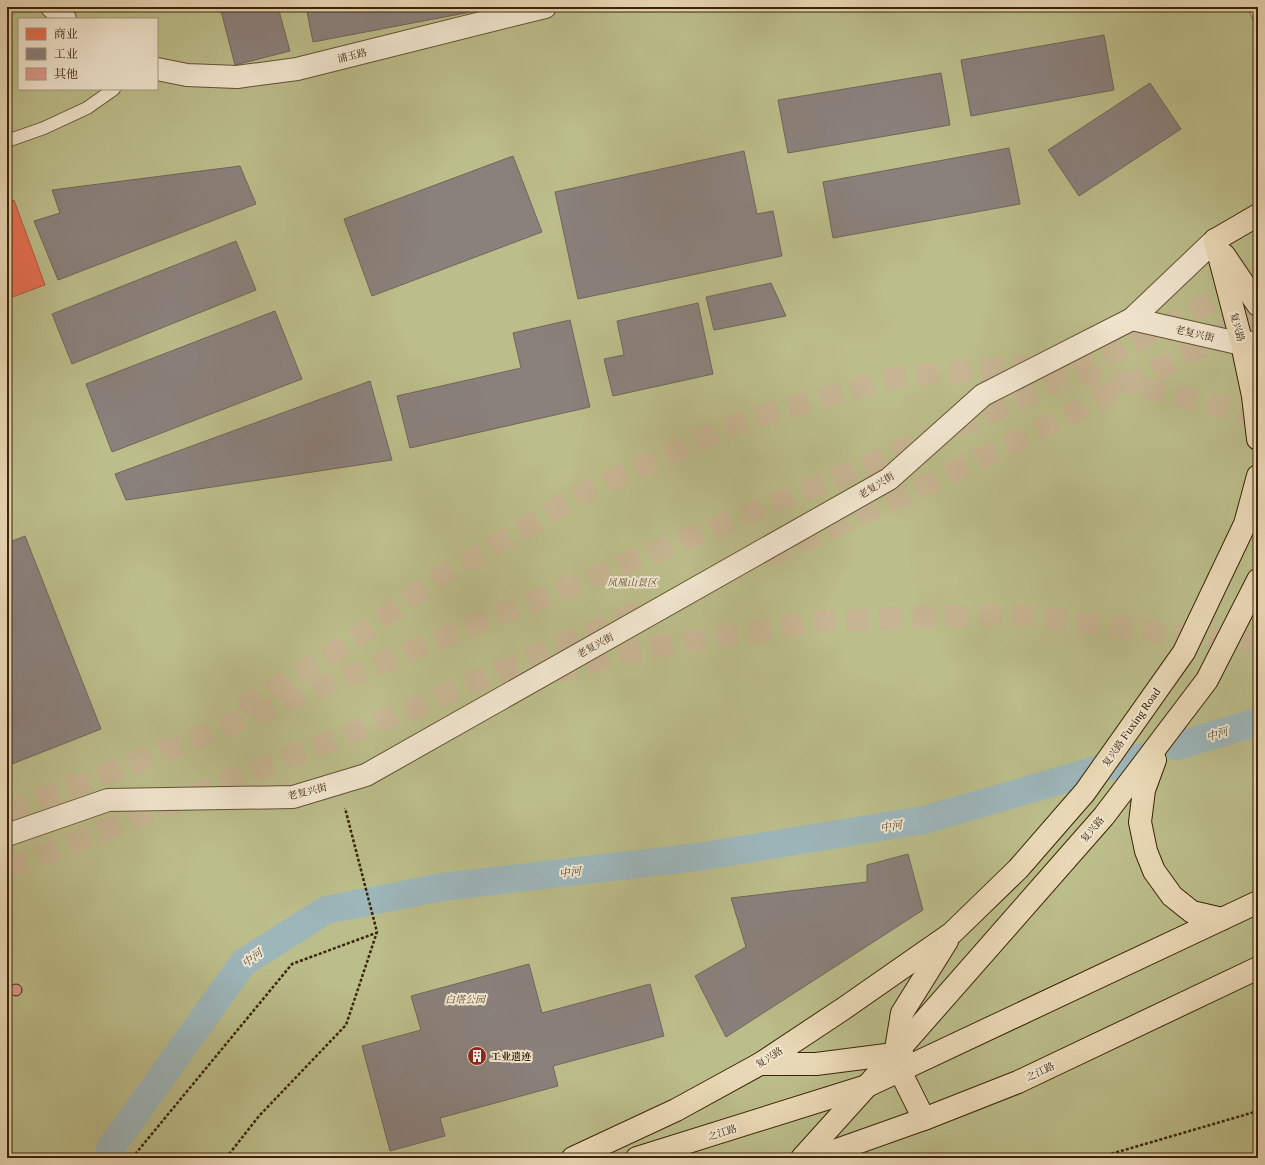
<svg xmlns="http://www.w3.org/2000/svg" width="1265" height="1165" viewBox="0 0 1265 1165" font-family="'Libre Caslon Text','Noto Serif SC',serif">
<style>
.green{fill:#bbbd8a;stroke:#7b7049;fill-rule:evenodd}
.shops{fill:#e76f51;stroke:#b3583b}
.industry{fill:#8a817c;stroke:#726559}
.lines{fill:none;stroke-linecap:round;stroke-linejoin:round}
.canal{stroke:#9db6ba;stroke-width:28}
.building{fill:#dd9b89;stroke:#3b2408}
.highway-tunnel{stroke:#c6b492;stroke-width:22;stroke-dasharray:22 11;stroke-linecap:butt}
.lane-casing{stroke:#665133;stroke-width:14}
.street-casing{stroke:#665133;stroke-width:24}
.primary-casing{stroke:#3b2408;stroke-width:24}
.path{stroke:#3b2408;stroke-width:2.5;stroke-dasharray:3 2;stroke-linecap:butt}
.lane{stroke:#f1e6cf;stroke-width:12}
.street{stroke:#f1e6cf;stroke-width:22}
.primary{stroke:#e9d8b5;stroke-width:22}
.rail{stroke:#3b2408;stroke-width:3;stroke-dasharray:7 7;stroke-linecap:butt}
.labels{text-anchor:middle;stroke-width:4;stroke-linejoin:round;paint-order:stroke}
.street-label{font-size:10px;fill:#3b2408;stroke:#f1e6cf}
.park-label{font-size:10px;font-style:italic;fill:#5b4a28;stroke:#f1e6cf}
.poi-label{font-size:10px;font-weight:bold;fill:#3b2408;stroke:#f1e6cf;text-anchor:start}
.water-label{font-size:11px;font-style:italic;fill:#544834;stroke:#f1e6cf}
</style>
<rect width="100%" height="100%" fill="#e9d8b5"/>
<filter id="stains"><feTurbulence type="fractalNoise" baseFrequency=".005" numOctaves="4"/><feColorMatrix values="0 0 0 0 .2 0 0 0 0 .09 0 0 0 0 .02 0 0 0 .5 -.17"/></filter>
<radialGradient id="worn" r=".72"><stop offset=".6" stop-color="#630" stop-opacity="0"/><stop offset="1" stop-color="#630" stop-opacity=".3"/></radialGradient>
<path class="green" d="M7,7h1240l11,23v1126l-9,2h-1242zM19,19h138v70h-138z"/>
<polygon class="shops" points="14,200 45,285 7,299 7,203"/>
<g class="industry">
<polygon points="220,7 278,7 290,51 235,65"/>
<polygon points="306,7 497,7 313,42"/>
<polygon points="1104,35 1114,90 971,116 961,60"/>
<polygon points="941,73 950,125 788,153 778,100"/>
<polygon points="1150,83 1181,129 1079,196 1048,150"/>
<polygon points="1009,148 1020,204 833,238 823,182"/>
<polygon points="744,151 757,214 773,211 782,256 578,299 555,192"/>
<polygon points="513,156 542,232 372,296 344,219"/>
<polygon points="240,166 256,204 58,280 34,221 60,213 52,190"/>
<polygon points="236,241 256,290 72,364 52,314"/>
<polygon points="771,283 786,316 714,330 706,297"/>
<polygon points="698,303 713,374 613,396 604,359 624,355 617,321"/>
<polygon points="275,311 302,379 112,452 86,384"/>
<polygon points="570,320 590,407 410,448 397,396 521,368 513,333"/>
<polygon points="370,381 392,460 126,500 115,474"/>
<polygon points="25,536 101,729 7,766 7,543"/>
<polygon points="908,854 923,910 726,1037 695,976 746,947 731,898 867,882 867,865"/>
<polygon points="529,964 542,1013 650,984 664,1036 553,1066 558,1086 440,1118 445,1136 390,1151 362,1046 421,1030 411,996"/>
</g>
<g class="lines">
<g class="canal">
<polyline points="1176,746 1258,722"/>
<polyline points="110,1158 110,1149 243,963 326,910 442,887 698,857 924,820 1141,757"/>
</g>
</g>
<circle class="building" cx="16" cy="990" r="6"/>
<g class="lines">
<g class="highway-tunnel">
<path d="M767,557c58,-25 116,-52 173,-79 108,-51 214,-105 318,-163"/>
<polyline points="555,672 642,649 822,621 1011,614 1258,643"/>
<polyline points="241,708 339,649 446,573 594,487 744,421 896,377 1046,364 1214,404 1258,420"/>
<polyline points="7,812 182,744 834,479 1009,404 1173,323 1258,275"/>
<polyline points="7,869 405,711 643,610"/>
</g>
<defs>
<polyline id="lane" points="7,141 44,128 87,108 114,89"/>
<g id="street">
<polyline points="52,7 65,19"/>
<polyline points="157,69 187,75 237,77 297,69 545,7"/>
<polyline points="1132,319 1242,344 1258,342"/>
<polyline points="7,835 108,800 293,797 366,775 889,479 983,395 1132,319 1215,240"/>
</g>
<g id="primary">
<polyline points="1215,240 1242,344 1253,396 1258,439"/>
<polyline points="1215,240 1258,215"/>
<polyline points="1224,255 1258,305"/>
<polyline points="1155,760 1144,790 1140,822 1146,851 1154,871 1172,896 1192,912 1222,919"/>
<polyline points="760,1064 816,1064 902,1053"/>
<polyline points="924,1119 900,1071 895,1055 902,1013 947,941"/>
<polyline points="573,1158 676,1110 760,1064 843,1009 952,933 1018,869 1085,792 1184,652 1245,524 1258,476"/>
<polyline points="637,1158 867,1086 1258,902"/>
<polyline points="802,1158 867,1086 1104,816 1207,680 1258,580"/>
<polyline points="814,1158 924,1119 1018,1082 1258,968"/>
</g>
</defs>
<use href="#lane" class="lane-casing"/>
<use href="#street" class="street-casing"/>
<use href="#primary" class="primary-casing"/>
<g class="path">
<polyline points="132,1158 292,964 376,933"/>
<polyline points="226,1158 259,1116 346,1025 377,932 345,808"/>
<polyline points="1097,1158 1258,1111"/>
</g>
<use href="#lane" class="lane"/>
<use href="#street" class="street"/>
<use href="#primary" class="primary"/>
<polyline class="rail" points="1143,9 1155,7"/>
</g>
<defs>
<symbol id="building-disc" viewBox="-11 -11 22 22"><circle r="9.5" fill="#8f2418" stroke="#f1e6cf"/><path d="M-4-6H4V6H1V3H-1V6H-4ZM-2.5-4.3h1.7v1.8h-1.7ZM.8-4.3h1.7v1.8H.8ZM-2.5-1h1.7V.8h-1.7ZM.8-1h1.7V.8H.8Z" fill="#fff"/></symbol>
</defs>
<g fill-rule="evenodd">
<use href="#building-disc" x="466" y="1045" width="22" height="22"/>
</g>
<g class="labels">
<g class="street-label">
<text transform="translate(352 55) rotate(-14)" y="4">浦玉路</text>
<text transform="translate(1238 327) rotate(75)" y="4">复兴路</text>
<text transform="translate(1195 333) rotate(13)" y="4">老复兴街</text>
<text transform="translate(876 485) rotate(-32)" y="4">老复兴街</text>
<text transform="translate(595 645) rotate(-29)" y="4">老复兴街</text>
<text transform="translate(1131 727) rotate(-55)" y="4">复兴路 Fuxing Road</text>
<text transform="translate(307 791) rotate(-14)" y="4">老复兴街</text>
<text transform="translate(1092 829) rotate(-49)" y="4">复兴路</text>
<text transform="translate(769 1057) rotate(-32)" y="4">复兴路</text>
<text transform="translate(1040 1071) rotate(-25)" y="4">之江路</text>
<text transform="translate(722 1132) rotate(-17)" y="4">之江路</text>
</g>
<g class="park-label">
<text x="632" y="586">凤凰山景区</text>
<text x="465" y="1003">白塔公园</text>
</g>
<g class="poi-label">
<text x="491" y="1060">工业遗迹</text>
</g>
<g class="water-label">
<text transform="translate(1217 734) rotate(-16)" y="4">中河</text>
<text transform="translate(891 826) rotate(-9)" y="4">中河</text>
<text transform="translate(570 872) rotate(-7)" y="4">中河</text>
<text transform="translate(252 958) rotate(-37)" y="4">中河</text>
</g>
</g>
<rect width="1265" height="1165" fill="none" stroke="#e9d8b5" stroke-width="24"/>
<rect x="8" y="8" width="1249" height="1149" fill="none" stroke="#3b2408" stroke-width="2"/>
<rect x="12" y="12" width="1241" height="1141" fill="none" stroke="#3b2408"/>
<rect x="18" y="18" width="140" height="72" fill="#f1e6cf" stroke="#a8987f"/>
<rect x="26" y="28" width="20" height="12" fill="#e76f51" stroke="#a8987f"/>
<text x="54" y="38" font-size="12" fill="#3b2408">商业</text>
<rect x="26" y="48" width="20" height="12" fill="#8a817c" stroke="#a8987f"/>
<text x="54" y="58" font-size="12" fill="#3b2408">工业</text>
<rect x="26" y="68" width="20" height="12" fill="#dd9b89" stroke="#a8987f"/>
<text x="54" y="78" font-size="12" fill="#3b2408">其他</text>
<rect width="100%" height="100%" filter="url(#stains)"/>
<rect width="100%" height="100%" fill="url(#worn)"/>
</svg>
